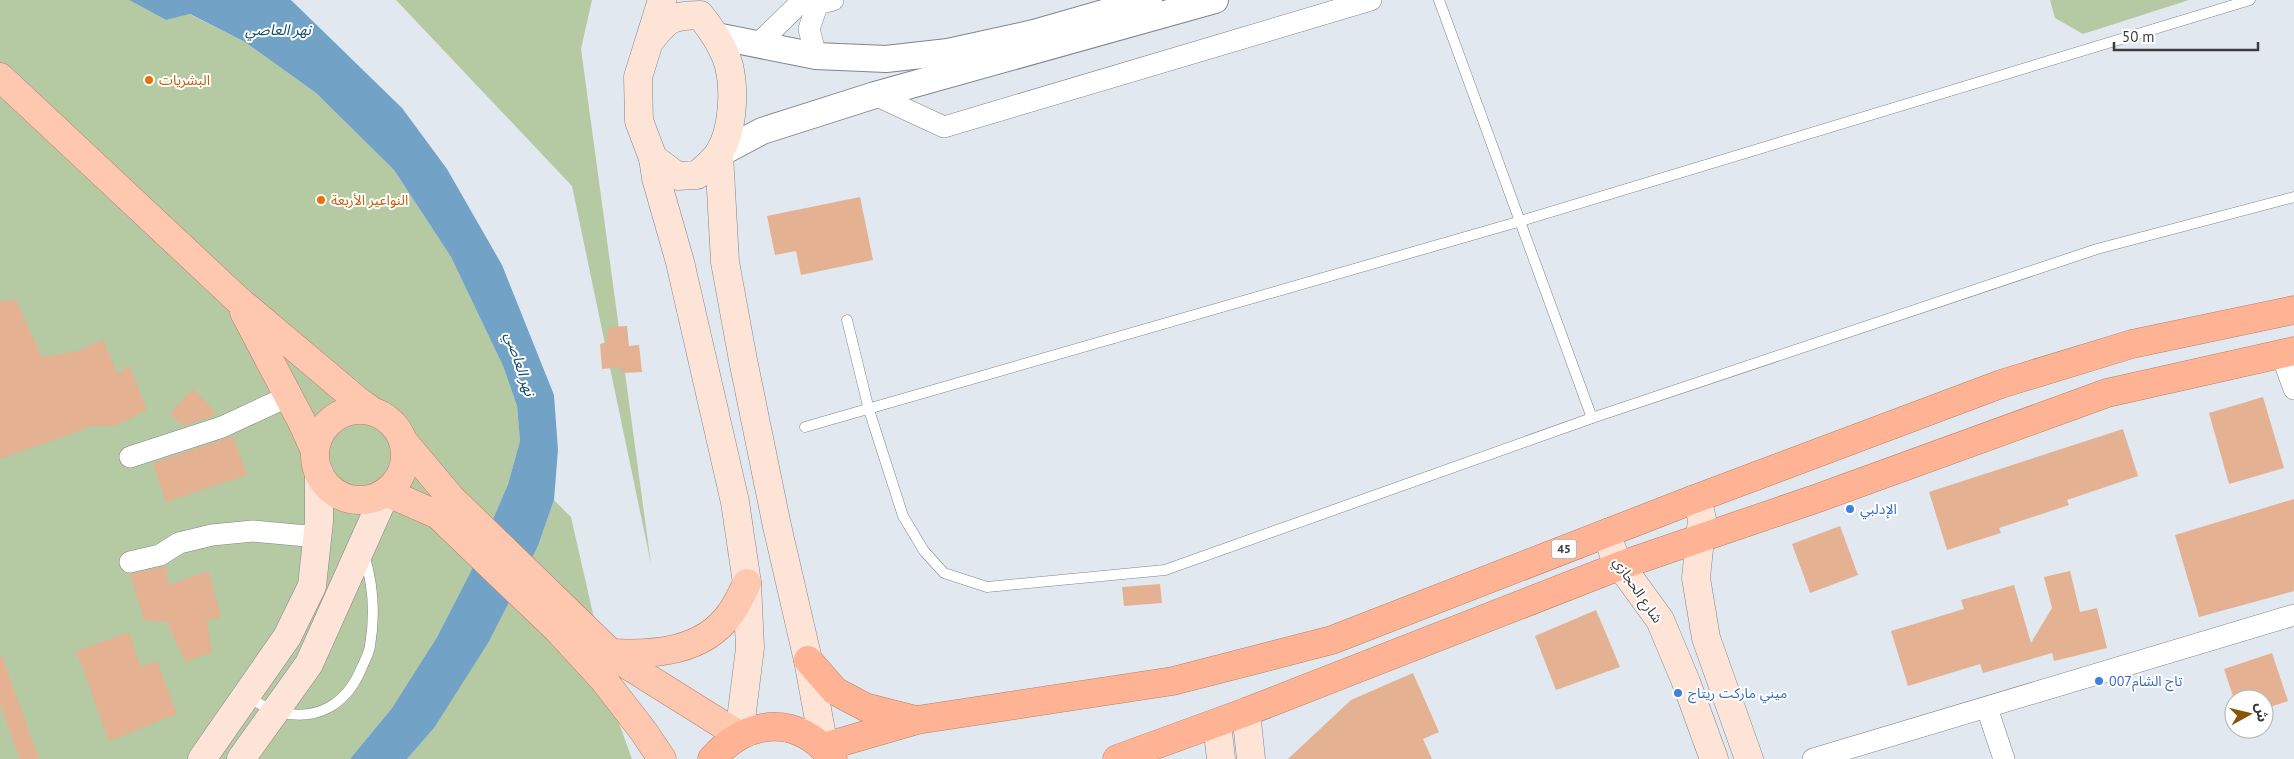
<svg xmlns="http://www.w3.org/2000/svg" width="2294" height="759" viewBox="0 0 2294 759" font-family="'PT Sans','Noto Sans Arabic',sans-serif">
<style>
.green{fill:#b5caa2}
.water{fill:#72a3c6}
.building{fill:#e4b192}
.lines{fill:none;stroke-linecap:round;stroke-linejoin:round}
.service-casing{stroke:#80858c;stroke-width:11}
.minor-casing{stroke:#80858c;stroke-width:22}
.tertiary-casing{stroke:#80858c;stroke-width:28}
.secondary-casing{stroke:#80858c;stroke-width:29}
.primary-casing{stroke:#b97e65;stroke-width:29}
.trunk-casing{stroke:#b97e65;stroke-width:29}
.service{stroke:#fff;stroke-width:10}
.minor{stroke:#fff;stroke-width:21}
.tertiary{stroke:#fff;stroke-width:26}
.secondary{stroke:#fee3d7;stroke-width:28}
.primary{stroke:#fec7af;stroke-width:28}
.trunk{stroke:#feb494;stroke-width:28}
.food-dot{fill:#e8710a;stroke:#fff;stroke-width:2}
.shop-dot{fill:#3f7fe0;stroke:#fff;stroke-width:2}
.labels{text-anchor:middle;stroke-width:4;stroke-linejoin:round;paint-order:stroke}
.shield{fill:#fff;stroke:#757679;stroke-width:1}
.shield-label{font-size:12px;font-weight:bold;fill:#3a3c3f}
.food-label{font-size:14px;fill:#c56008;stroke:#fff;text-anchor:start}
.shop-label{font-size:14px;fill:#366cbe;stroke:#fff;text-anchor:start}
.street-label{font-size:14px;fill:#3a3c3f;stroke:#fff}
.water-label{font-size:15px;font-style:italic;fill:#144f72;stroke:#fff}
</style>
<rect width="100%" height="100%" fill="#e2e8ef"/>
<g class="green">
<polygon points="0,0 129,0 166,20 189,14 245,42 316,93 394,170 451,257 503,366 517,406 520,441 508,484 470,573 437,637 392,708 350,759 0,759"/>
<polygon points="396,0 592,0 581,49 651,564 572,186"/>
<polygon points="2050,0 2189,0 2083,34 2055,18"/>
<polygon points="554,500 571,517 616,715 632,759 407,759 434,728 538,546"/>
</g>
<polygon class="water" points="129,0 291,0 402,108 447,169 502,265 554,395 558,450 554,500 538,546 488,643 434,728 407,759 350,759 392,708 437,637 470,573 508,484 520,441 517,406 503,366 451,257 394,170 316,93 245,42 190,14 166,20"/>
<g class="building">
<polygon points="860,197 873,260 801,275 796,251 775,255 767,216"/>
<polygon points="16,300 42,357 78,351 103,340 118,374 129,365 147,410 115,426 90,426 82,430 0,459 0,301"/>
<polygon points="627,326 629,346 639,345 642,372 621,373 621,367 602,369 600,344 606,342 609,327"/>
<polygon points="193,389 216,413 212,417 183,426 170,413"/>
<polygon points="2263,397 2284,468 2229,484 2209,413"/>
<polygon points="2123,429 2138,476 2067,500 2069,505 1999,528 2001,533 1947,550 1929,492"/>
<polygon points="233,436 247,475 166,502 153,463"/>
<polygon points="2294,499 2294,591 2199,617 2175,535"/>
<polygon points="1840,526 1858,575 1810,593 1792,544"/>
<polygon points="166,566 169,585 209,571 221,617 207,621 212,652 185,662 167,622 144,620 130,574"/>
<polygon points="2070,571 2080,612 2097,608 2107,648 2054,661 2052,653 1983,673 1980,664 1908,686 1891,631 1964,609 1961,600 2014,585 2031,643 2052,608 2044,577"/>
<polygon points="1160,584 1162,603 1124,606 1122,587"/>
<polygon points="1596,610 1620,667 1556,690 1535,636"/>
<polygon points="129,632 140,667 157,661 177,714 109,741 76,651"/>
<polygon points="2272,653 2288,701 2264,709 2264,699 2234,699 2224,669"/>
<polygon points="2,656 39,759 20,759 0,704 0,657"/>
<polygon points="1413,673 1439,732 1423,739 1432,759 1288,759 1351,700"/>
</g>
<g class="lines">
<defs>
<g id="service">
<polyline points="1439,0 1592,418 2097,249 2294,197"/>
<polyline points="847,320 869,410 903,516 924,551 944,573 987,587 1165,570 1592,418"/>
<polyline points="805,427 1521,221 2250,0"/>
<path d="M247,697c10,5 20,12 31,15 40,10 69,-8 84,-45 3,-7 7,-14 8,-21 5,-30 3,-63 -6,-91"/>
</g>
<g id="minor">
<polyline points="759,43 798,5 817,4 833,0"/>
<polyline points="816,56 809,29 819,0"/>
<polyline points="875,95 944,127 1371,0"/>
<polyline points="2281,353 2294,389"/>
<polyline points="130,457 222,427 289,396"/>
<polyline points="130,562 160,555 179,543 212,535 253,531 318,537"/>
<polyline points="1987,708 2004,759"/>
<polyline points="1813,759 2294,615"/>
</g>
<g id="tertiary">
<polyline points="716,36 816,56 886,59 948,52 1034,33 1149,0"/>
<polyline points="719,154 762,131 875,95 1215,0"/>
</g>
<g id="secondary">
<path d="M649,42c19,-24 21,-26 51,-27 12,15 24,32 29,51 6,25 4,65 -10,87 -5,8 -14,15 -22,22l-20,1 -24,-18 -14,-37 -1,-44 24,-77"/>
<polyline points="719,154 725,262 743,360 777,526 808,660 824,747"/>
<polyline points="653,158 656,178 680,262 735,502 747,583 750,648 739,735"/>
<polyline points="1692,500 1700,511 1702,519 1696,578 1706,638 1749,759"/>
<polyline points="1610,532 1610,543 1615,558 1660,620 1686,682 1714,759"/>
<polyline points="1246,712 1251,759"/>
<polyline points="1217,723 1221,759"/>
<polyline points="202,759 287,637 312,586 319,521 319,473"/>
<polyline points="241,759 309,664 386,492"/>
</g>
<g id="primary">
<polyline points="0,77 237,299 357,400 372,411"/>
<polyline points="244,312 303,424 315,451"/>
<circle cx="360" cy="455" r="45"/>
<polyline points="404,442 451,498 616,658 739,735"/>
<polyline points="386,492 438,515 558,630 603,679 644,732 662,759"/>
<path d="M611,653c43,2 92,-1 119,-39 7,-9 12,-21 17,-31"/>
</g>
<g id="trunk">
<polyline points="808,660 835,691 865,707 916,720"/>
<polyline points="824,747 917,720 1173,681 1332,640 1692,500 2001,384 2132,344 2294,310"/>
<path d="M712,759c36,-41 86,-45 121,0"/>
<polyline points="1117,759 1246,712 1622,565 1818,498 2107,393 2294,351"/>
</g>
</defs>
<use href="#service" class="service-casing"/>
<use href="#minor" class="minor-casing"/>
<use href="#tertiary" class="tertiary-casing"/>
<use href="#secondary" class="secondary-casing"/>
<use href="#primary" class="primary-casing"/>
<use href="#trunk" class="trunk-casing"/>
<use href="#service" class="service"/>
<use href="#minor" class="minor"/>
<use href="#tertiary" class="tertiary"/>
<use href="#secondary" class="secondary"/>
<use href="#primary" class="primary"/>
<use href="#trunk" class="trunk"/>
</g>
<g class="food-dot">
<circle cx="149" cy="80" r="5"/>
<circle cx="321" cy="200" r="5"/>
</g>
<g class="shop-dot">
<circle cx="1850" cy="509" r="5"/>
<circle cx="2099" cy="681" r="5"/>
<circle cx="1678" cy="693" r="5"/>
</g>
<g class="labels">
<rect class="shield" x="1551.5" y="539.5" width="25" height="19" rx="4"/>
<g class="shield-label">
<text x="1564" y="553">45</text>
</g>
<g class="food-label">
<text x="159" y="85">البشريات</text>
<text x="331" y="205">النواعير الأربعة</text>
</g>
<g class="shop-label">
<text x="1860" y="514">الإدلبي</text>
<text x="2109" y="686">تاج الشام007</text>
<text x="1688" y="698">ميني ماركت ريتاج</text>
</g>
<g class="street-label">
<text transform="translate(1638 590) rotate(56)" y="5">شارع الحجازي</text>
</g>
<g class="water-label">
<text x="278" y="35">نهر العاصي</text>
<text transform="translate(520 364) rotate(72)" y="5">نهر العاصي</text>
</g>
</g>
<g transform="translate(2249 714) rotate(82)"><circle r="24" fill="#ffffff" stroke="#b0b1b2"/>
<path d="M0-4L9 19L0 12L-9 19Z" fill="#895500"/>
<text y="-8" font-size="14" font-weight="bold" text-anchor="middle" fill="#3a3c3f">ش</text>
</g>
<path d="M2114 42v8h144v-8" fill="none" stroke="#3a3c3f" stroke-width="2.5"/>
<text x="2122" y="42" font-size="15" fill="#3a3c3f" stroke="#ffffff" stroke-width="4" paint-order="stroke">50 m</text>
</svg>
